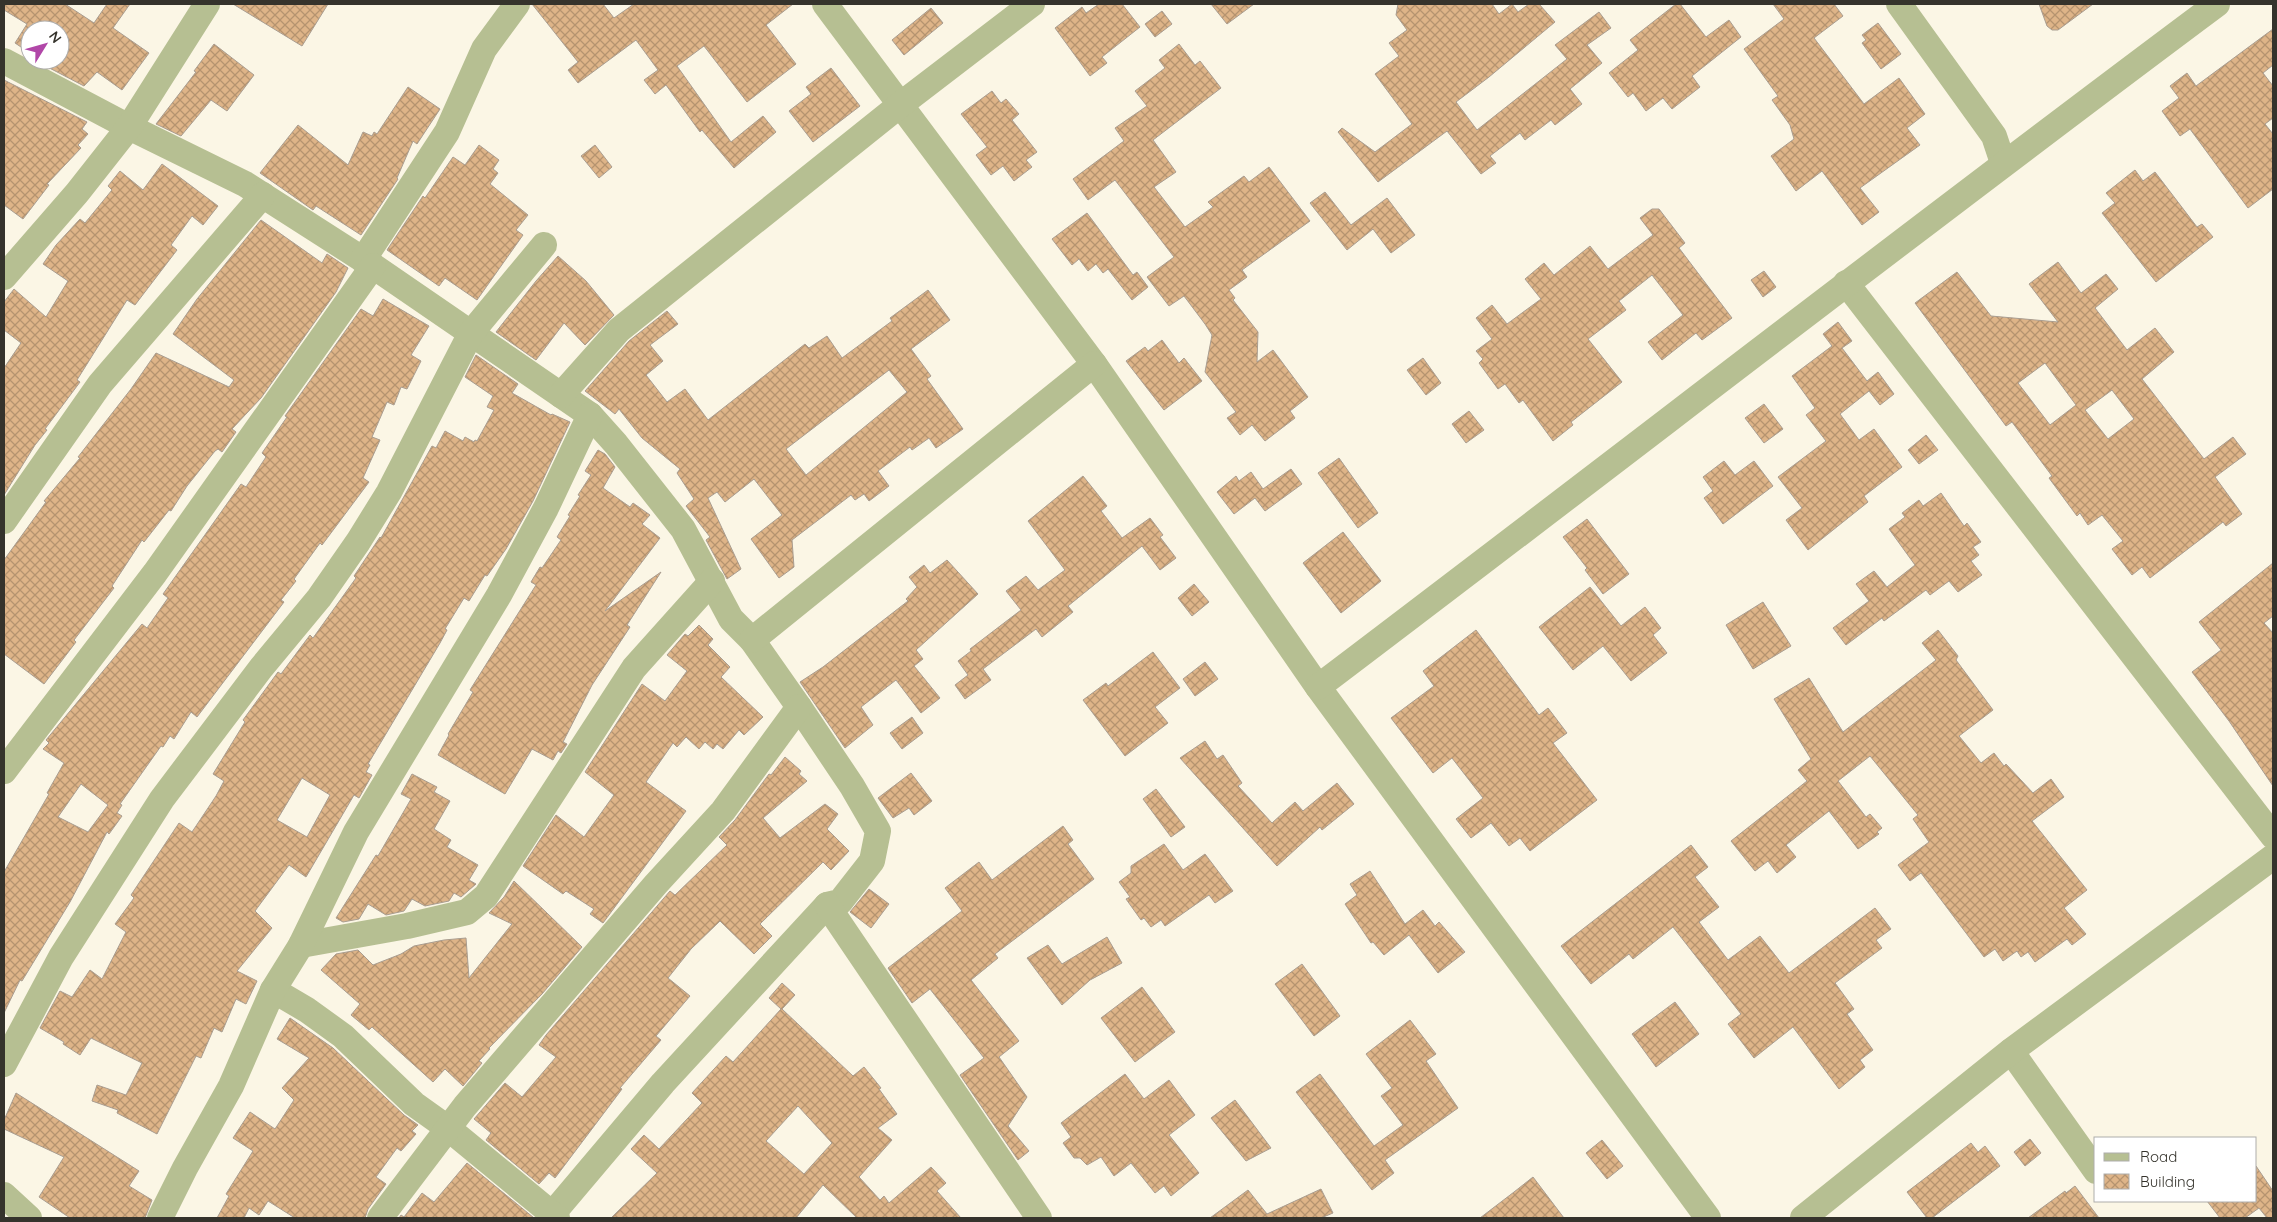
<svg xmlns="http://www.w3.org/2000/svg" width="2277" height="1222" viewBox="0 0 2277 1222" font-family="Quicksand,sans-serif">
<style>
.building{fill:url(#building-cross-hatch);stroke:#a99d90;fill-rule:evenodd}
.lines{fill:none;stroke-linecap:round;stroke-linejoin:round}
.minor{stroke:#b6bf92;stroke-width:26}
</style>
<defs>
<pattern id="building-cross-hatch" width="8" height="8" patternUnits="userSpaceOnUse" patternTransform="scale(1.25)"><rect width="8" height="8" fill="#deb488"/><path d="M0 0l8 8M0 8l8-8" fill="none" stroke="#b5936f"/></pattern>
</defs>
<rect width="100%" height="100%" fill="#fbf6e5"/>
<g class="building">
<polygon points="4,4 65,4 94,23 107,4 130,4 113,28 149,53 122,90 97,72 84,86 36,61 60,60 60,30 30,30 30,53 15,43 27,24 4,10"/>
<polygon points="233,4 328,4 302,46"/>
<polygon points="532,4 603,4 614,18 634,4 793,4 766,25 796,64 747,102 704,46 677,66 731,142 763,116 776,132 734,168 702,130 700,132 666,85 655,94 644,80 658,70 636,40 578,83 568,70 578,62"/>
<polygon points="1099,4 1122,4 1140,27 1102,57 1107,63 1090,76 1055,28 1082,7 1086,13"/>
<polygon points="1211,4 1254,4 1227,24"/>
<polygon points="1398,4 1492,4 1499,14 1512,4 1518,12 1529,4 1539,4 1555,22 1489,77 1456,102 1477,130 1567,59 1555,45 1599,12 1611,28 1587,45 1602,63 1570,89 1582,104 1555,125 1551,120 1525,140 1520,133 1490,156 1496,163 1481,174 1447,131 1378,182 1338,132 1342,128 1375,152 1412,124 1375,74 1399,56 1389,43 1407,30 1396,15"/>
<polygon points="1676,4 1680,4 1706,37 1729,20 1741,37 1692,76 1700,87 1672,109 1663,98 1646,111 1633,93 1628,97 1609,73 1638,50 1630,40"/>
<polygon points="1773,4 1834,4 1843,16 1814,38 1864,104 1899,78 1925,114 1907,128 1920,145 1860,188 1879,212 1862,225 1822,171 1796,191 1771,156 1794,139 1790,125 1772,100 1778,96 1744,49 1784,19"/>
<polygon points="2039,4 2093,4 2058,30 2052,30 2047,26"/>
<polygon points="931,8 943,23 904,55 892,40"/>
<polygon points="1162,11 1172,24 1155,37 1145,24"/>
<polygon points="1878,23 1901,54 1881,69 1862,43 1866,40 1862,35"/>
<polygon points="2273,29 2273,65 2263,73 2273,86 2273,118 2265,124 2273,134 2273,189 2248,208 2190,129 2180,136 2162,111 2179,98 2170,86 2187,73 2196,86"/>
<polygon points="214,44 254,75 227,111 211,100 181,136 156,124 196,72 194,71"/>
<polygon points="1179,44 1195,65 1200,61 1221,88 1153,140 1176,172 1154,187 1185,227 1213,207 1208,202 1244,176 1249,182 1269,167 1310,221 1242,270 1247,277 1229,290 1235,298 1233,300 1258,332 1257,362 1273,350 1308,397 1290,411 1295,418 1265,441 1252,425 1240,435 1227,418 1236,412 1205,372 1212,335 1205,324 1184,296 1169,306 1147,277 1174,257 1115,180 1088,200 1073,179 1124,141 1115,128 1147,106 1135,91 1165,68 1159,60"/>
<polygon points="831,68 860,106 813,142 789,111 811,94 806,87"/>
<polygon points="4,80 87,122 82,129 88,134 78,145 81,148 47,184 49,185 23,219 4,205"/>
<polygon points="408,87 440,109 417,144 413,141 397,178 398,179 361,235 316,206 313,210 260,173 298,125 348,165 363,132 372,136 374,132 377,134"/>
<polygon points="992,91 1001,103 1006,99 1019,114 1012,120 1037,152 1026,160 1032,167 1014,181 1003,166 991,175 976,155 987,147 961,114"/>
<polygon points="479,145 499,160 493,169 498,173 490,184 528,215 516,230 523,235 477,300 445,278 439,286 387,250 423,196 425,198 453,157 465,165"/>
<polygon points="595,145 612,167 599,178 581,156"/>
<polygon points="162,164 218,206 203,225 192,216 171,245 177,250 135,305 127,300 77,380 80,382 45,429 47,430 35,445 4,495 4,368 21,343 4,330 4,302 14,289 46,317 68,281 43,264 56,245 80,219 85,223 112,190 108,186 120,171 143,190"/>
<polygon points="2135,170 2143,181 2155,172 2197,227 2202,224 2213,237 2156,282 2102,213 2115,203 2106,193"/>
<polygon points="1325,192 1351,225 1387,198 1415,235 1391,253 1373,229 1347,250 1310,203"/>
<polygon points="1652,209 1659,209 1685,243 1679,248 1732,318 1702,340 1696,333 1662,360 1648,342 1683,315 1652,275 1619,301 1626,310 1588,339 1622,382 1571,422 1573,425 1553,441 1523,400 1519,403 1505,384 1498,389 1479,363 1483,359 1476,351 1492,339 1476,318 1492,305 1507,324 1541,299 1525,279 1544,263 1554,275 1590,246 1608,269 1653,235 1640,218"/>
<polygon points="1087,213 1133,275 1137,272 1148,287 1132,300 1108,269 1103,273 1096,264 1088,271 1079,259 1072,265 1052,239"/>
<polygon points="261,220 322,263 327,254 348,268 336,292 261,398 232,429 236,432 222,452 218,449 215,451 187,486 171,511 169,510 144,542 142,540 112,586 114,588 74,640 76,642 44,684 4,654 4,560 46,502 44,501 80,458 78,457 131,389 156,353 229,387 234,380 173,334 197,299"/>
<polygon points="558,256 586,281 614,315 585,345 564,323 536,360 496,332 536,281"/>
<path d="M2058,262l23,31 25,-19 12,15 -23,19 32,42 28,-22 19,24 -32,27 62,80 29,-22 13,17 -31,23 27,37 -16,12 -3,-4 -73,56 -8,-11 -10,8 -20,-26 11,-8 -21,-26 -14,10 -8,-12 -3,3 -28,-38 3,-2 -40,-54 -6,4 -91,-123 42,-31 34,44 67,6 -29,-38zM2045,363l31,42 -26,20 -32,-42zM2112,390l22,29 -26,20 -23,-29z"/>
<polygon points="1764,271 1776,287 1763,297 1751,280"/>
<path d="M928,290l22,30 -39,29 20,27 -4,3 36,50 -27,19 -7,-10 -17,12 -2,-3 -32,24 11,15 -20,15 -5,-7 -9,6 -4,-5 -59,45 2,27 -15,11 -28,-39 31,-24 -28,-36 -29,23 -8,-10 -9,6 33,71 -14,10 -21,-39 4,-3 -24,-31 8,-7 -17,-26 3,-4 -38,-31 -23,-29 -4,5 -30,-23 44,-50 38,-30 11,13 -28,21 13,16 -17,14 21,27 18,-13 23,31 97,-76 4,4 18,-12 15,22 50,-37 -2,-3zM889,370l18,22 -101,83 -20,-26z"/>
<path d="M383,299l46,27 -18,29 10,6 -14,28 -6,-2 -7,18 -7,-3 -15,35 8,3 -17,38 6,4 -47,63 -2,-2 -26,36 2,2 -15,19 3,2 -87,115 -6,-5 -17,27 -4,-3 -7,11 -2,-1 -41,58 2,1 -5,8 5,3 -13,18 -2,-2 -37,70 -48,79 -2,-1 -16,33v-141l45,-78 -2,-1 17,-30 -21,-14 6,-6 -3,-3 96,-116 5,4 21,-30 -5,-4 78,-110 5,3 20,-30 -4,-4 25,-36 -2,-1 76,-107 12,7zM81,784l27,21 -20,27 -30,-15z"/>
<polygon points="1838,322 1852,341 1842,348 1867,381 1878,372 1894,394 1880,405 1869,391 1840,414 1859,440 1874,429 1902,467 1864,496 1868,502 1808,550 1786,520 1802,508 1778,477 1826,441 1806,415 1815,408 1792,376 1832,346 1823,334"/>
<polygon points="1162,340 1179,363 1184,358 1202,381 1164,410 1126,361 1145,347 1148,351"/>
<path d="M476,355l42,29 -6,9 39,22 1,-1 18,8 -37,79 -27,48 -19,27 -2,-1 -16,26 -5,-3 -19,31 2,1 -7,13 -72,121 2,1 -4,7 6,3 -13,23 -5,-3 -48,82 -17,-12 -34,46 17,17 -35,43 20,10 -11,23 -10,-5 -14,33 -8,-4 -13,30 -5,-2 -39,78 -40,-21 1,-3 -26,-9 5,-16 29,10 16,-32 -51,-25 -11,17 -17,-11 1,-2 -24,-14 20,-37 12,6 18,-27 12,9 24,-47 -11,-8 19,-26 -3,-3 48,-72 13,9 24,-36 8,-15 -11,-7 32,-52 -2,-2 35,-48 3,2 29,-39 3,3 43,-60 -2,-2 26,-39 1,1 51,-92 4,2 9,-17 18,10 2,-4 9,5 1,-2 2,1 17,-31 -7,-3 6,-11 -28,-19zM302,778l28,17 -23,42 -30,-17z"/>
<polygon points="1423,358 1441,383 1426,395 1407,370"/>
<polygon points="1764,404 1783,429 1764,443 1745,418"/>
<polygon points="1469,411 1484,430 1466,443 1452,424"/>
<polygon points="1926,435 1938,450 1919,464 1908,450"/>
<polygon points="598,450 605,454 615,467 603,488 630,507 633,503 650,515 642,524 660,538 605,611 661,572 627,625 630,627 592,685 563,742 567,744 561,753 558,751 553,760 532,749 505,794 438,755 449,735 448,734 473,692 470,690 536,585 531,582 540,567 542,568 561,540 557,537 570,516 568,515 580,496 578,495 591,475 585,471"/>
<polygon points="1339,458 1378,513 1358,528 1318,473"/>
<polygon points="1724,461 1735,475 1754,461 1773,486 1723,524 1704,498 1713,491 1703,477"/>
<polygon points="1291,469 1302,484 1265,511 1255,498 1234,514 1217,492 1236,476 1239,481 1251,472 1263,489"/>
<polygon points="1083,476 1107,506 1101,511 1122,538 1150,518 1163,535 1160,537 1176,558 1160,570 1142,546 1068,606 1073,612 1042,637 1036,629 983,669 991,680 965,699 955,685 968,675 958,661 971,651 970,649 1021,610 1006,591 1026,576 1038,590 1065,570 1028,521"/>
<polygon points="1941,493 1964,526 1967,523 1981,542 1973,547 1979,555 1971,561 1982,575 1958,592 1949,581 1930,595 1926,590 1884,621 1882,618 1846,645 1833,628 1869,601 1856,584 1874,571 1887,587 1915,565 1889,529 1905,517 1902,513 1919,500 1923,506"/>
<polygon points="1587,519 1629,574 1603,594 1585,570 1587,568 1563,537"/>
<polygon points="1343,532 1381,581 1341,613 1303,563"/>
<polygon points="947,560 978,594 916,650 923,659 914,666 940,698 921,713 896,680 861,707 873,725 845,748 800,682 823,667 908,601 906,599 917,587 909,577 924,565 930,573"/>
<polygon points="2273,563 2273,616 2264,623 2273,633 2273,786 2229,721 2192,672 2221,650 2199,622"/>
<polygon points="1194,584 1209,602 1192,616 1178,598"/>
<polygon points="1590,587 1621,626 1645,607 1661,628 1653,635 1667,653 1631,681 1603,646 1573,670 1539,627"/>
<polygon points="1763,602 1791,646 1753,669 1726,625"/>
<polygon points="699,625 713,639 708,645 730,667 721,677 763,717 744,735 739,730 723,749 717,744 713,749 705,742 699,749 686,737 677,747 673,743 646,782 686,811 603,923 590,914 594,909 566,891 563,894 523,866 556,815 584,837 614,795 585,772 642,684 665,701 687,671 667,655 685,634 688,636"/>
<polygon points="1476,630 1539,715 1548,708 1567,733 1553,743 1597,800 1530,851 1520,838 1509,846 1491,823 1471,838 1456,819 1483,798 1452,758 1433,773 1391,718 1434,686 1423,671"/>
<polygon points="1938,630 1958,656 1956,660 1993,710 1959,736 1981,763 1994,753 2004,766 2006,764 2033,793 2051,779 2064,797 2032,821 2087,890 2064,908 2086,934 2072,945 2067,939 2035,962 2028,952 2021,957 2017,951 2003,961 1995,949 1984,957 1921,873 1910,881 1898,865 1929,842 1913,819 1918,815 1870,756 1838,781 1866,817 1870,814 1882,828 1877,832 1879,834 1858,849 1829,811 1786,845 1796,857 1777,873 1768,861 1755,871 1731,841 1807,781 1798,770 1811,759 1774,699 1809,678 1843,732 1936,660 1922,643"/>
<polygon points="1153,652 1180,688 1155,707 1168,723 1125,756 1083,700 1106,683 1108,686"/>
<polygon points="1205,662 1218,679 1195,696 1183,679"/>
<polygon points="912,717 923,733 902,749 890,733"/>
<polygon points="1205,741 1217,759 1223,755 1242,783 1238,786 1272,823 1295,802 1303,811 1337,783 1354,804 1322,830 1320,827 1277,866 1180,758"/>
<polygon points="785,757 801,771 799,774 807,781 763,818 780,838 825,804 838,814 827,829 849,851 831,870 823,862 760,924 772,936 754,954 720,921 691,949 668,978 690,996 656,1036 661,1040 620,1088 622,1089 555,1178 549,1173 539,1184 486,1140 491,1133 474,1119 505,1083 522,1097 556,1057 539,1045 546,1035 670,891 675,895 727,845 719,837 735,820 769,774 771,775"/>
<polygon points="911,773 932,801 914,815 909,808 893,818 878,798"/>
<polygon points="412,774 437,787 434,792 450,801 434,829 451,840 447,847 478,865 469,880 476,884 461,897 454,893 449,901 425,906 412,899 404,911 386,915 368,904 359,919 343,922 336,918 376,855 378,856 411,799 401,794"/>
<polygon points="1156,789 1185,827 1171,837 1143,799"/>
<polygon points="1063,826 1073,840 1068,844 1094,879 995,954 998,958 971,980 1019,1041 999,1057 1027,1097 1008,1126 1029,1151 1018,1160 960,1075 984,1058 930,989 912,1003 888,968 962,911 945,888 979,862 992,880"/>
<polygon points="1164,844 1183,870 1205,854 1233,891 1215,903 1209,895 1165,926 1161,920 1151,927 1144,918 1141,920 1126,899 1130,897 1119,882 1131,873 1131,866"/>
<polygon points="1691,845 1708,867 1695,877 1719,907 1699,922 1728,960 1760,936 1789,973 1875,908 1891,929 1876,940 1882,948 1835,983 1854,1009 1847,1014 1873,1050 1860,1060 1865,1067 1839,1089 1793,1027 1754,1058 1728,1024 1741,1014 1673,927 1633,959 1629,954 1591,984 1561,946"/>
<polygon points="1370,871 1405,924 1423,910 1435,926 1439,922 1465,952 1438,973 1409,935 1384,955 1373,942 1371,943 1345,904 1357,895 1350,884"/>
<polygon points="514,881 582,947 542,994 489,1048 490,1049 479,1061 482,1063 463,1086 445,1069 433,1082 372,1027 369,1030 351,1015 360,1004 321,970 336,954 358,950 373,965 401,954 414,946 444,940 466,938 469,978 512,924 489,913 504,897"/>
<polygon points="869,889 889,904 871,928 850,912"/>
<polygon points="1107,937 1122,963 1090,980 1062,1005 1027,958 1048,945 1062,964"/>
<polygon points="1302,964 1340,1016 1314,1036 1275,984"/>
<path d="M782,983l13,12 -13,14 71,67 11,-9 17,21 -2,1 18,25 -19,14 14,12 -33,37 21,23 4,-4 5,7 42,-36 15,16 -9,8 24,27h-104l-34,-33 -27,33h-185l46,-45 -26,-24 13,-14 15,14 43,-46 -10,-10 34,-37 7,6 48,-53 -12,-11zM798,1106l34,37 -28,31 -38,-33z"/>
<polygon points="1142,987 1175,1032 1135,1062 1101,1018"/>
<polygon points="1675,1002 1699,1034 1656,1067 1632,1034"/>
<polygon points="290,1018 333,1048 404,1115 418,1125 412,1131 416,1134 401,1151 397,1148 376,1177 386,1184 368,1209 365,1218 295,1218 268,1201 259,1215 249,1208 244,1218 217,1218 229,1196 226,1194 253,1151 233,1138 250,1112 275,1129 294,1100 282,1088 309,1058 277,1039"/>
<polygon points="1410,1020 1436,1054 1426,1061 1458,1108 1385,1160 1394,1173 1372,1190 1296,1092 1320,1074 1374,1146 1403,1125 1381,1096 1392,1088 1366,1054"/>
<polygon points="1125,1074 1144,1099 1169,1080 1195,1115 1169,1135 1199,1173 1171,1196 1164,1186 1155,1193 1131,1163 1114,1176 1101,1157 1087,1165 1080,1158 1074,1158 1063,1143 1071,1137 1061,1123"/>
<polygon points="16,1093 139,1171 129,1186 152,1200 145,1218 70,1218 39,1197 64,1157 4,1129 4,1120"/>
<polygon points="1235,1100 1271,1148 1246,1161 1211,1118"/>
<polygon points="2030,1139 2041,1153 2025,1166 2014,1152"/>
<polygon points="1602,1140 1623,1166 1607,1179 1586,1153"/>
<polygon points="1971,1143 1978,1152 1985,1146 2000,1166 1932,1218 1927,1218 1907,1192"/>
<polygon points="467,1163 534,1218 399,1218 401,1215 404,1217 422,1193 434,1202"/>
<polygon points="2256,1166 2273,1191 2273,1218 2267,1218 2259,1208 2245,1218 2220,1218 2207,1201 2256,1201"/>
<polygon points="1533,1177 1564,1218 1480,1218 1514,1192"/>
<polygon points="2075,1186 2099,1218 2028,1218 2065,1191 2066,1193"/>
<polygon points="1321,1189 1333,1213 1321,1218 1210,1218 1248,1190 1267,1214"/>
</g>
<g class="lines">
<g class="minor">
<polyline points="825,4 1094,364 1318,687 1708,1218"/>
<polyline points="1899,4 1994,136 2003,163"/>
<polyline points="4,61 129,127 245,184 373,266 590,415 616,444 683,529 731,619 752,640 799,707 852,786 878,831 872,861 840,902 827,905 663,1083 549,1218"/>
<polyline points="363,260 447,132 484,49 517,4"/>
<polyline points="4,277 77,193 129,127 207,4"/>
<polyline points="1846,283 2273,836"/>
<polyline points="561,395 619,330 900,105 1032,4"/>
<polyline points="4,521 100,384 263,195"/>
<polyline points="752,640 1094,364"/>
<path d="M1318,687c300,-227 597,-458 899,-683"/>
<polyline points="4,771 155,573 373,266"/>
<polyline points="827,905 1039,1218"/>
<polyline points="301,945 407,926 467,912 486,896 634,668 712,581"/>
<polyline points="273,990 307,1010 343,1036 414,1104 449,1129 557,1218"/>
<polyline points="2011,1051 2096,1171"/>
<polyline points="4,1064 61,957 162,799 261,668 319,598 358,542 389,492 471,333 544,245"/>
<polyline points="4,1195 29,1218"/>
<polyline points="160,1218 185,1168 231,1086 273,990 301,945 356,832 499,595 546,508 590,415"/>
<polyline points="380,1218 465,1106 656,884 723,811 799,707"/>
<polyline points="1803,1218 2011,1051 2273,857"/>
</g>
</g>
<rect width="2277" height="1222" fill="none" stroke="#35332c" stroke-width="10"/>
<rect x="2094" y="1137" width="162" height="65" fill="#ffffff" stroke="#aeadab"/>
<rect x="2104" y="1153" width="25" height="8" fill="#b6bf92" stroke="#aeadab"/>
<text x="2140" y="1162" font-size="15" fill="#35332c">Road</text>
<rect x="2104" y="1174" width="25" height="15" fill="url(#building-cross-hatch)" stroke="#aeadab"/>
<text x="2140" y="1187" font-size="15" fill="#35332c">Building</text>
<g transform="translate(45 45) rotate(53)"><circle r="24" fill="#ffffff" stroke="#aeadab"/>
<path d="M0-4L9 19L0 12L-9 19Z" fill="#b147a8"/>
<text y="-8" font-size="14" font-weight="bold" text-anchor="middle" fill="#35332c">N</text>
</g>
</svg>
